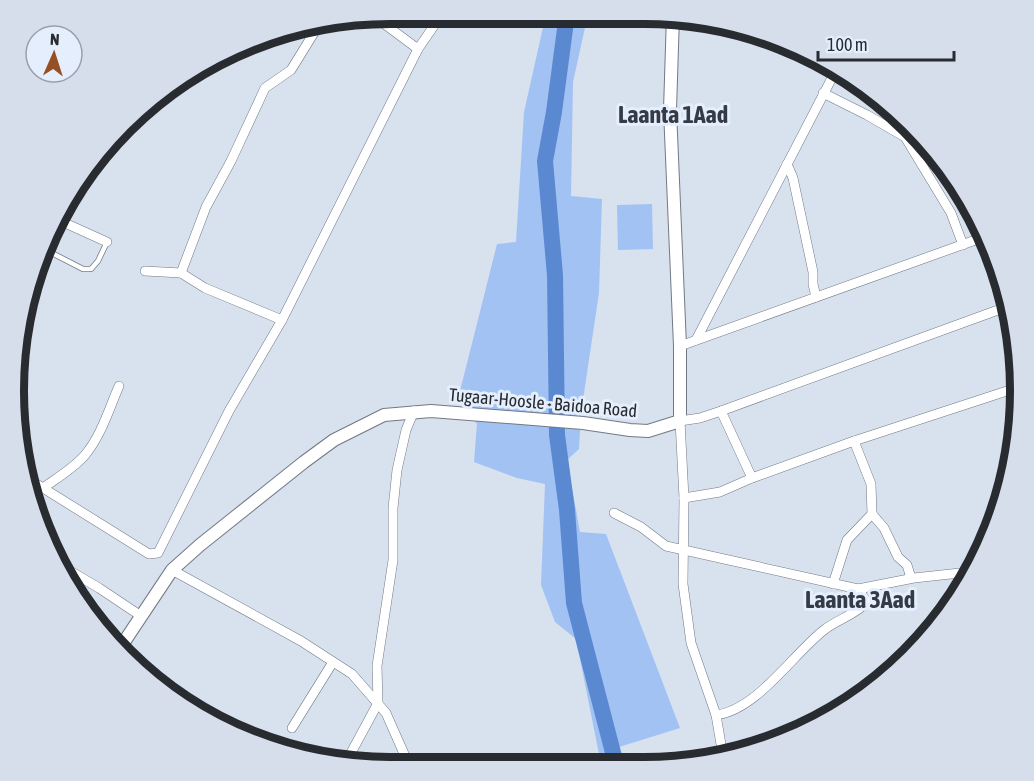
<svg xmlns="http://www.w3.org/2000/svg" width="1034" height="781" viewBox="0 0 1034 781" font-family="'Asap Condensed',sans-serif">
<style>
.green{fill:#a2c2f3}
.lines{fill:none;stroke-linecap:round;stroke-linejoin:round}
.river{stroke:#5b89d1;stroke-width:16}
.service-casing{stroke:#727985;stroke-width:6}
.minor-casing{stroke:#727985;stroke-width:10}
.secondary-casing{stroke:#727985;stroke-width:14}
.service{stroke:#fff;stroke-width:4.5}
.minor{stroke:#fff;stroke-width:9}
.secondary{stroke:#fff;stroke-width:12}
.labels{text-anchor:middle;stroke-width:6;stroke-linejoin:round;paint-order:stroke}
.street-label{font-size:18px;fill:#282b30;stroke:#e5eefc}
.district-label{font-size:24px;font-weight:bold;fill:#343b46;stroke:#e5eefc}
.rim{fill:none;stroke:#282b30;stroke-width:8}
</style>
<rect width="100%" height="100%" fill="#d8e1ee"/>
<g class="green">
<polygon points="546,14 588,14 573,82 571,196 602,199 599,293 581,413 579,449 567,460 580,532 606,534 680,728 619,747 621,764 601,764 576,639 555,622 541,585 545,484 517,478 474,462 477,424 458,399 497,244 516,242 524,112"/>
<polygon points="652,204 653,249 618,250 617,205"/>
</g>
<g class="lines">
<polyline class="river" points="567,14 554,112 545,161 555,275 557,435 567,510 574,603 616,764"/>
<defs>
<polyline id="service" points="44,249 83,269 91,269 98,261 107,242"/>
<g id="minor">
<polyline points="379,15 383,23 418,49"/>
<polyline points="823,93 867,115 905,137 951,213 963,245"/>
<polyline points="787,164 793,178 813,272 813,284 816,297"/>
<polyline points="56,219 107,242"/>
<polyline points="145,271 181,273 206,207 231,161 265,88 291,70 320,23"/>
<polyline points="181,273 205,288 282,320"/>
<polyline points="696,340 835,72"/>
<polyline points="680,346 981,238"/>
<polyline points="721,411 752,478"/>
<polyline points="27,478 149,554 158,553 229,411 282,320 418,49 442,14"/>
<path d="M43,488c14,-10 31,-20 42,-33 16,-19 24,-46 34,-69"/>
<polyline points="684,498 720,492 752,478 854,441 1013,389"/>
<polyline points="614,513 641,527 666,546 858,589 914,578 969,572"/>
<polyline points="872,514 884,528 898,557 907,565 911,578"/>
<polyline points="60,565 99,588 141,616"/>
<polyline points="172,570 301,641 352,674 386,713 405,756 405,764"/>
<polyline points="833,584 847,540 872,514 871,484 854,441"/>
<path d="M716,715c41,-5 77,-61 108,-85 14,-11 31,-15 43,-28l-9,-13"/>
<polyline points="292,728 333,662"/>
<polyline points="723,756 716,715 691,643 683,584 684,498 680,421 700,418 721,411 1009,306"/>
<polyline points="345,764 378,703 377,666 393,560 393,508 397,470 406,430 414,411"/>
</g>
<polyline id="secondary" points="122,645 172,570 200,545 304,462 334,440 384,415 431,411 583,423 630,430 648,431 680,421 680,346 670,110 673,15"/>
</defs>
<use href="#service" class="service-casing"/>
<use href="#minor" class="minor-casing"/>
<use href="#secondary" class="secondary-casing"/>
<use href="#service" class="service"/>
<use href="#minor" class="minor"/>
<use href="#secondary" class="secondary"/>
</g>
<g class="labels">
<g class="street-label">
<text transform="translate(543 403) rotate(5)" y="6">Tugaar-Hoosle - Baidoa Road</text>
</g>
<g class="district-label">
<text x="673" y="123">Laanta 1Aad</text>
<text x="860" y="608">Laanta 3Aad</text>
</g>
</g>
<path d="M0 0H1034V781H0ZM390 24H644A366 366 0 0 1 1010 390V391A366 366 0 0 1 644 757H390A366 366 0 0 1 24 391V390A366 366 0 0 1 390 24Z" fill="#d6deec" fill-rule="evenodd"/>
<path class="rim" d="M390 24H644A366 366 0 0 1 1010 390V391A366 366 0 0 1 644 757H390A366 366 0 0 1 24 391V390A366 366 0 0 1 390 24Z"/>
<g transform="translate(54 54) rotate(3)"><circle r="28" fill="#e5eefc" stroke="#99a0aa" stroke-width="1.5"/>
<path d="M0-4.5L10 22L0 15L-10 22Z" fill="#954f25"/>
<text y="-9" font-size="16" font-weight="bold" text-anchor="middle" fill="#282b30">N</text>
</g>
<path d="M818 51v9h136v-9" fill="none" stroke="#282b30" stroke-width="3"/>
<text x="827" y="51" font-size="18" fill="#282b30" stroke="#e5eefc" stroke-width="4.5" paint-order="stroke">100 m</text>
</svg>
